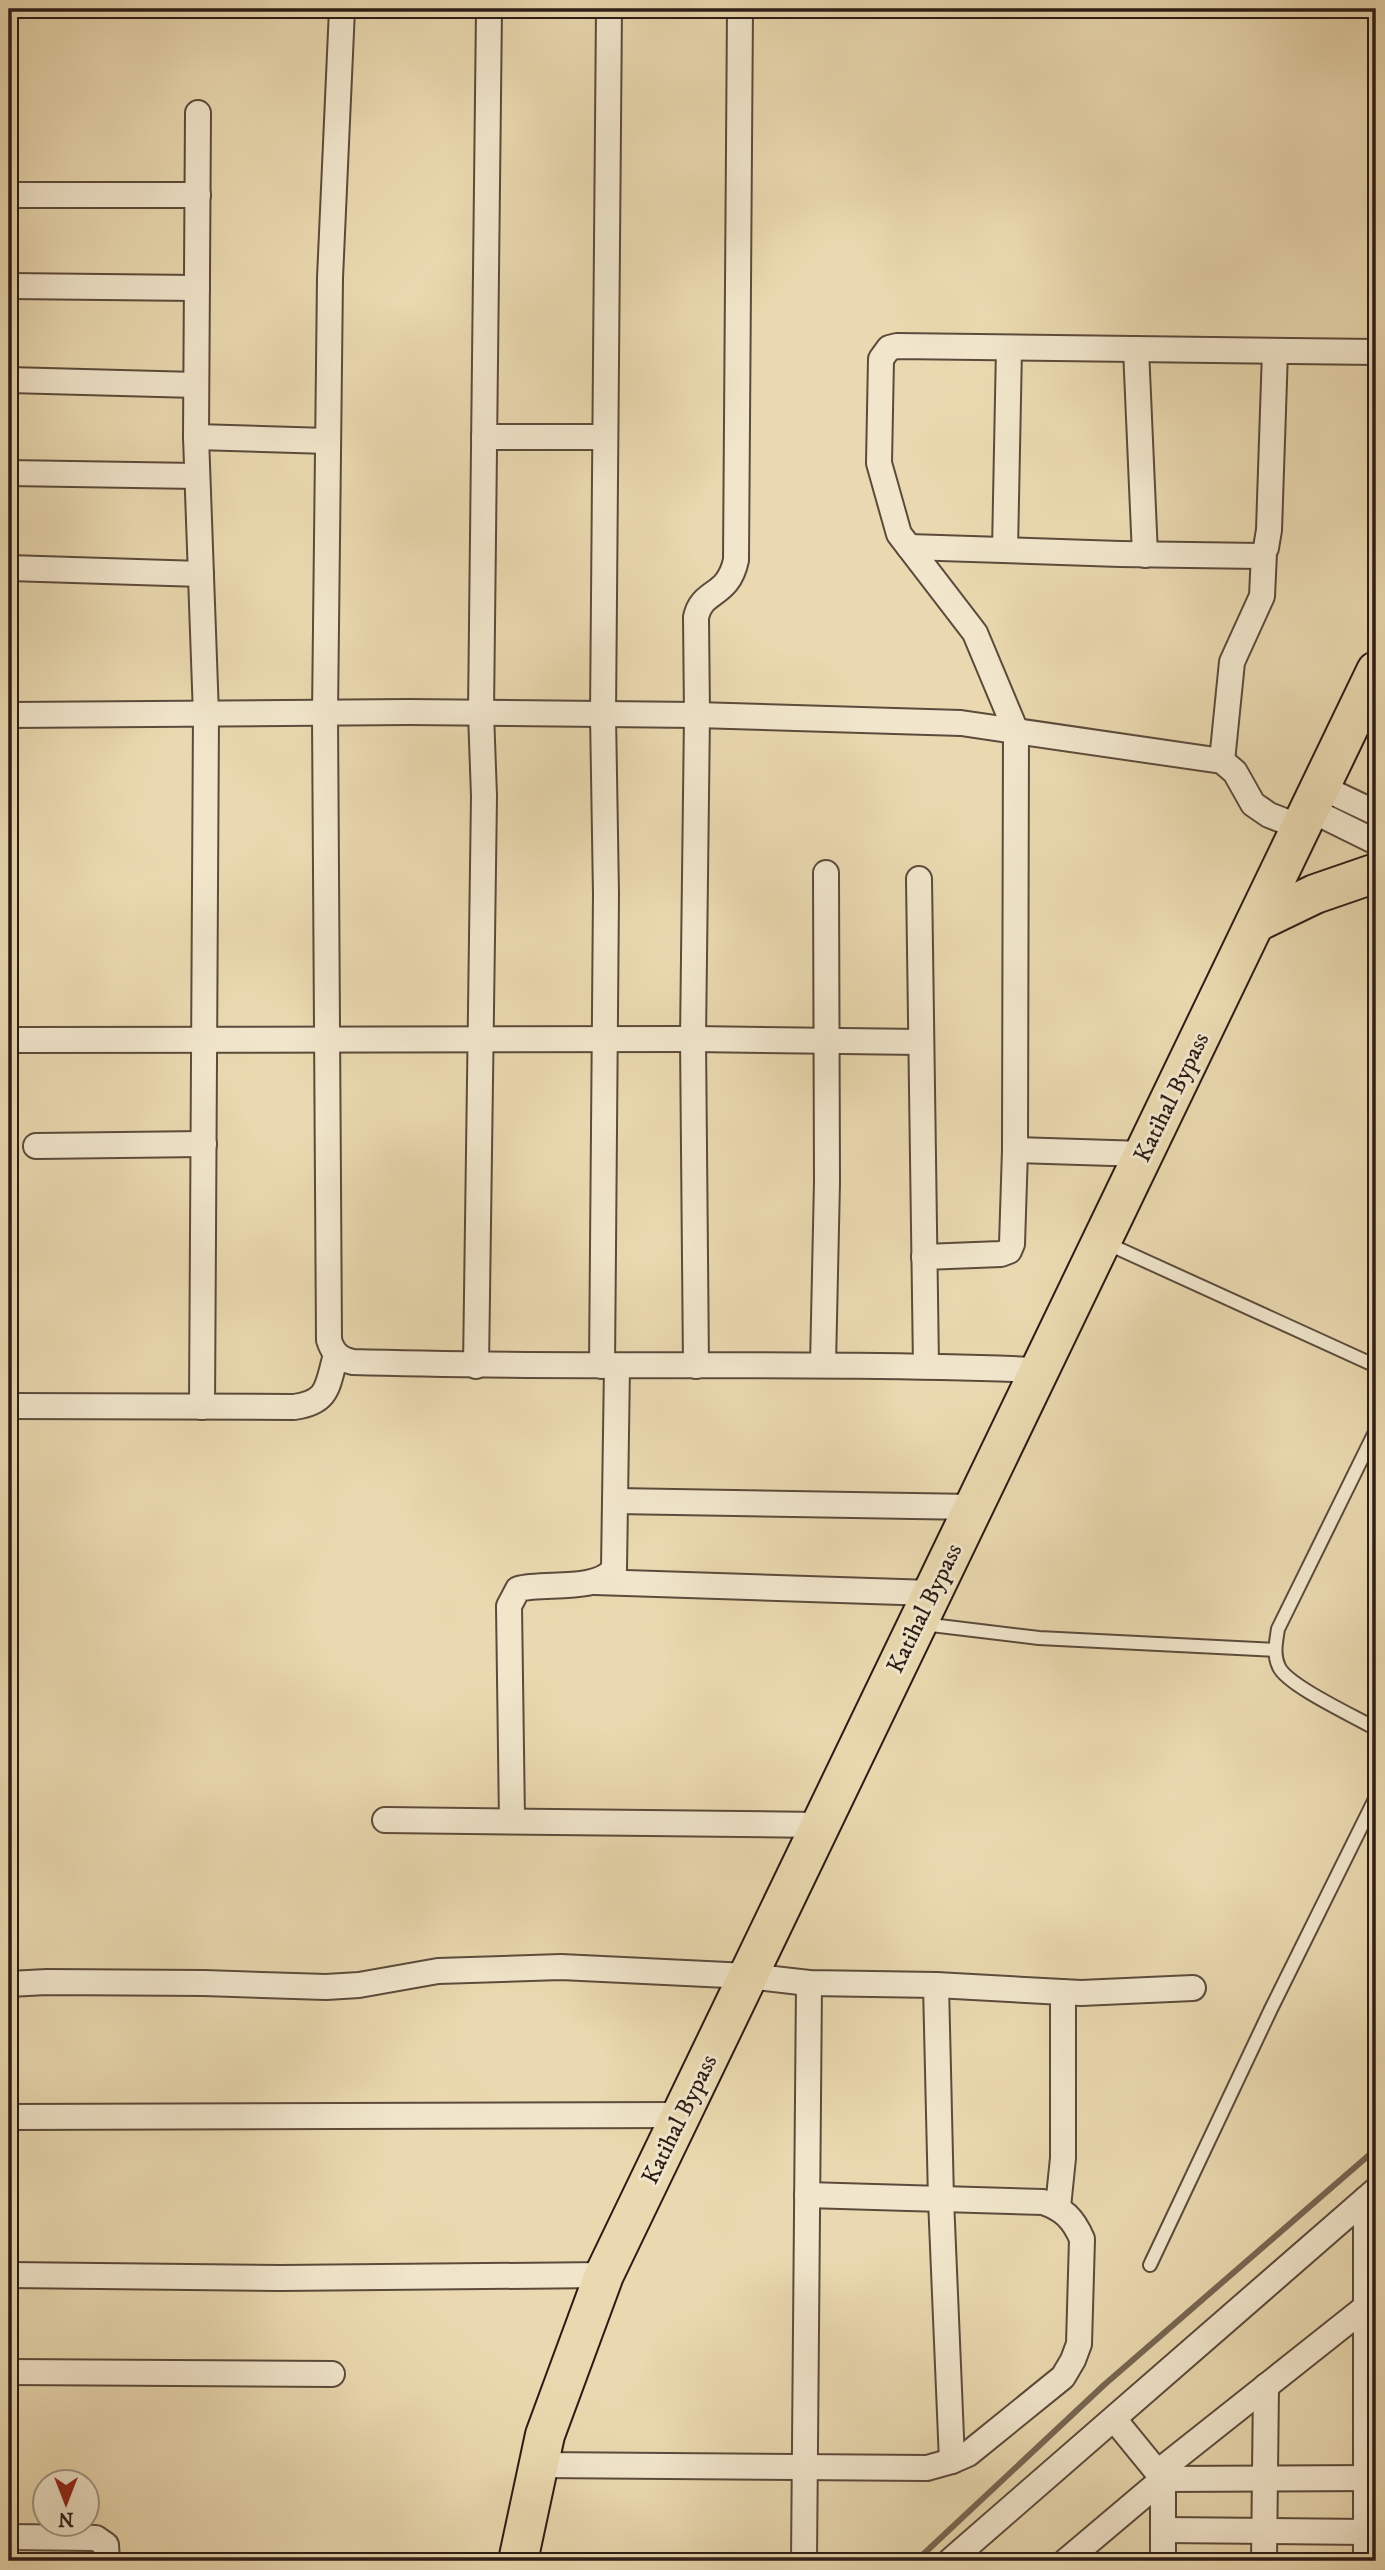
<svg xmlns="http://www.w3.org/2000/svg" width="1385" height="2570" viewBox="0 0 1385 2570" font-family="'IM FELL DW Pica',serif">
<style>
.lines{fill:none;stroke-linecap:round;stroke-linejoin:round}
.stream{stroke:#776753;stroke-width:6}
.lane-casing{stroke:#5c4b3c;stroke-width:16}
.street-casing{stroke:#5c4b3c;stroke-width:28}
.primary-casing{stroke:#2c1c16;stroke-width:42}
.lane{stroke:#f1e6cc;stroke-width:12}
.street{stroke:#f1e6cc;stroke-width:24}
.primary{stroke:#ead9b0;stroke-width:38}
.labels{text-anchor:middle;stroke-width:6;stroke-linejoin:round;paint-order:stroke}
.street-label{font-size:24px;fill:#2c1c16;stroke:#f1e6cc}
</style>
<rect width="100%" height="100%" fill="#ead9b0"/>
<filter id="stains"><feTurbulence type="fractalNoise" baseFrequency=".00286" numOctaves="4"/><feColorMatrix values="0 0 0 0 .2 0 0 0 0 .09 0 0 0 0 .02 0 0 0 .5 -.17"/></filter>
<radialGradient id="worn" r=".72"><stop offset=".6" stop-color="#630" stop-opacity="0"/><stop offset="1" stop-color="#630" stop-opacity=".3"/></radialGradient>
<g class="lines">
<polyline class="stream" points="916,2561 1104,2385 1376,2149"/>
<defs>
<g id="lane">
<polyline points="1106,1243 1376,1366"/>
<path d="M1376,1430l-98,199c-2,13 -5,26 1,38 9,19 77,50 97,62"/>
<polyline points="923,1624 1039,1638 1275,1650"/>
<polyline points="1150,2265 1271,2009 1376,1797"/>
</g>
<g id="street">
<path d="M342,9l-12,269 -5,436 4,626c4,13 10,19 24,22 229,7 457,-1 686,8"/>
<polyline points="198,113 196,437 206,715 202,1407"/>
<polyline points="9,195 198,195"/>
<polyline points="9,286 197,288"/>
<polyline points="1136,349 1145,555"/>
<polyline points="9,380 196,385"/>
<polyline points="196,437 328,441"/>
<polyline points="484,437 605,437"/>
<polyline points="9,473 197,476"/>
<polyline points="909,547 1120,554 1261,556 1266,548 1269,530 1275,351"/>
<polyline points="1005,550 1009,348"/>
<polyline points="9,568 201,574"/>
<polyline points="9,715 409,712 697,715 961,723 1222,761 1235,772 1253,804 1269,815 1300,827"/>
<polyline points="1222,761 1232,662 1262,596 1264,553"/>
<polyline points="1321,787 1376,813"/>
<polyline points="1309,809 1376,842"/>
<polyline points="919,879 926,1366"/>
<polyline points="9,1040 693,1039 921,1042"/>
<polyline points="36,1146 204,1144"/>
<polyline points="1015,1150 1144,1154"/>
<polyline points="924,1257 1001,1254 1009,1251 1012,1244 1015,1150 1016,731 975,633 899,534 879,463 881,359 889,348 897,346 1376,352"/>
<polyline points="823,1365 827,1182 826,873"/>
<polyline points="476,1366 484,796 481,713 489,9"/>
<polyline points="602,1366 606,894 603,715 609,9"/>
<path d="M696,1366l-3,-327 4,-324 -1,-98c6,-28 32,-19 40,-57l4,-551"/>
<path d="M9,1406l285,1c36,-5 33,-22 42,-52"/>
<polyline points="616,1501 973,1507"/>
<polyline points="595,1582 932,1593"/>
<polyline points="385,1820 820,1825"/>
<path d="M512,1821l-3,-215 9,-17c27,-7 79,3 96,-20l3,-203"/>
<polyline points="9,1984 47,1982 204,1983 326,1987 359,1985 438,1971 561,1967 748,1976 809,1983 936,1985 1081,1993 1193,1988"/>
<polyline points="936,1985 941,2199 952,2461"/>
<polyline points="9,2117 681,2115"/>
<polyline points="1366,2199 1366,2561"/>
<polyline points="1058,2207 1063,2158 1063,1992"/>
<polyline points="9,2275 280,2278 604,2275"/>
<polyline points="9,2372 332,2374"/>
<polyline points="1114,2419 1163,2479 1376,2478"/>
<path d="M539,2465l388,3 25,-7 16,-7 95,-77 10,-17 6,-16 3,-105c-9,-21 -19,-30 -39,-37l-236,-7"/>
<polyline points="1158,2472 1366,2307"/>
<polyline points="1163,2530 1367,2532"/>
<polyline points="9,2537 96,2538 106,2545 107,2561"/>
<polyline points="804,2561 809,1983"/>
<polyline points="950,2561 1376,2190"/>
<polyline points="1066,2561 1163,2479"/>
<polyline points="1163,2561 1163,2479"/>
<polyline points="1264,2561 1266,2386"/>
</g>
<g id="primary">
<polyline points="1255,923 1315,894 1376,873"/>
<polyline points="518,2561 545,2435 604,2275 1376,671"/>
</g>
</defs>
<use href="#lane" class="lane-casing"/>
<use href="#street" class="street-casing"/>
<use href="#primary" class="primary-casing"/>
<use href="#lane" class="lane"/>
<use href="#street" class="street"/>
<use href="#primary" class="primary"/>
</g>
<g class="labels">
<g class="street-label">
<text transform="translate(1171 1097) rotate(-64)" y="8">Katihal Bypass</text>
<text transform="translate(924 1608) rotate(-64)" y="8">Katihal Bypass</text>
<text transform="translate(679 2119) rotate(-64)" y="8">Katihal Bypass</text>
</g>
</g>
<rect width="1385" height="2570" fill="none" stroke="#ead9b0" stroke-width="35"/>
<rect x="10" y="10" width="1364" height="2549" fill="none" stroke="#2c1c16" stroke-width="3.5"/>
<rect x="18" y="18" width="1350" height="2535" fill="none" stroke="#2c1c16" stroke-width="2"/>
<g transform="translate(66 2503) rotate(180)"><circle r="33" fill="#f1e6cc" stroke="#a29583" stroke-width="2"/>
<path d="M0-5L12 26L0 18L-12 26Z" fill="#8f2418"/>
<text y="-10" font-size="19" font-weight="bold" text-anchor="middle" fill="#2c1c16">N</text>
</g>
<rect width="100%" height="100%" filter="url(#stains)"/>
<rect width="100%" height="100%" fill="url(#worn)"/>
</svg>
